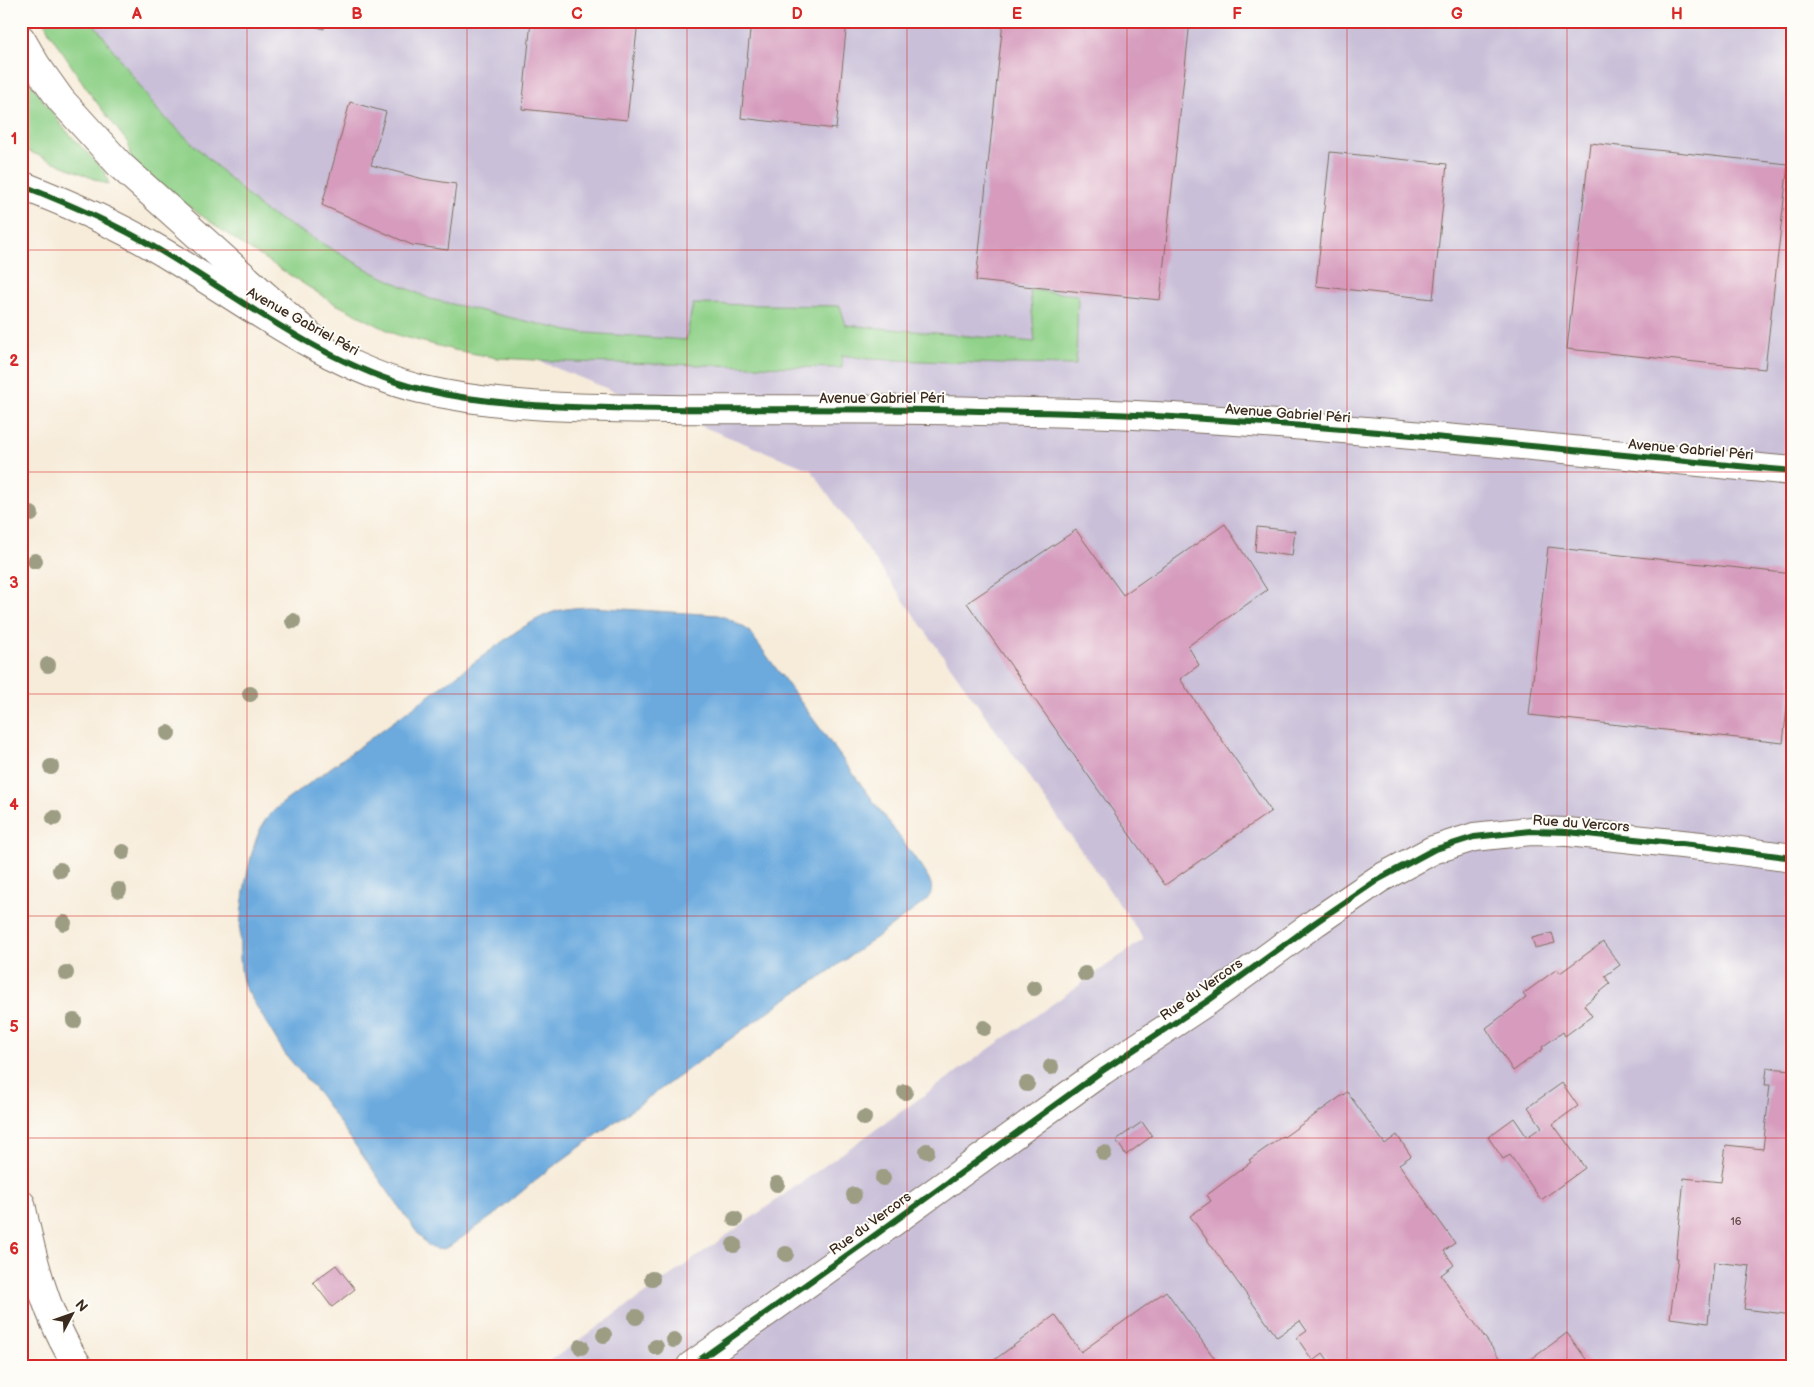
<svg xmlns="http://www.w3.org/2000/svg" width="1814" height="1387" viewBox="0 0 1814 1387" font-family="'Balsamiq Sans',sans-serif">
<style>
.industrial{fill:#c9bfd8}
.green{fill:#90d189;stroke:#667e54}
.water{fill:#6caade;stroke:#546a7e}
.building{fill:#d69bbd}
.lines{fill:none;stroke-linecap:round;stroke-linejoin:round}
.tertiary-casing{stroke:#7d6e60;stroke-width:30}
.secondary-casing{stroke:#7d6e60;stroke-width:30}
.trunk-casing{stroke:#7d6e60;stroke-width:30}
.tertiary{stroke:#fff;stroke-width:28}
.secondary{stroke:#fff;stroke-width:28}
.trunk{stroke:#fff;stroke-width:28}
.cycleway-casing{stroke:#fdfcf7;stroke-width:9}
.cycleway{stroke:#1b5e20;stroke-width:6}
.tree{fill:#9d9d84}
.grid{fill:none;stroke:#d62828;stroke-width:1;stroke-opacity:0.55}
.labels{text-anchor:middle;stroke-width:4;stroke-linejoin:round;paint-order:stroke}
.number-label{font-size:11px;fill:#624646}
.street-label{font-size:14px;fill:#3b2a1e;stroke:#fdfcf7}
.neatline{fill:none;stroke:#d62828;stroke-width:2}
.grid-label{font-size:16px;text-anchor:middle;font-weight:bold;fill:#d62828}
</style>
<rect width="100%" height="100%" fill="#fdfcf7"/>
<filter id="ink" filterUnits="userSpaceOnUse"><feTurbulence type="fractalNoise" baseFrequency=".02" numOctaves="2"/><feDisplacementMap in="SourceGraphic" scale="10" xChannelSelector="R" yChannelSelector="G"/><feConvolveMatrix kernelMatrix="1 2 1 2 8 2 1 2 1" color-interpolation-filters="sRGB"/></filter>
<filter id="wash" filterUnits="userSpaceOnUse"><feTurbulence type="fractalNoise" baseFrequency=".0096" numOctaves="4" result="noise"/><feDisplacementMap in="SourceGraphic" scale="20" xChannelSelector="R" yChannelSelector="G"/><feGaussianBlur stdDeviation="1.12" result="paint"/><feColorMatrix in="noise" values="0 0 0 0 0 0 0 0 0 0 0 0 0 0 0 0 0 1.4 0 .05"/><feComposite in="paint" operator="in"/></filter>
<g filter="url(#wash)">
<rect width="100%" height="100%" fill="#f7ecda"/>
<polygon class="industrial" points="92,21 1793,21 1793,1366 543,1366 1144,939 811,470 471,334 263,210 159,112"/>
<g class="green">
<polygon points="44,21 92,21 159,112 263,210 372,272 430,299 573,332 686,340 693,304 840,306 846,325 1035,342 1030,290 1078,295 1076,365 1003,364 868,359 842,355 842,368 572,362 498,358 454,350 397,335 332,302 240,243 160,186 131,160 128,143 91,95 49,32"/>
<polygon points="21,70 62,126 105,172 109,185 21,148"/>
</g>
<path class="water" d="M591,607l127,8 11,4 19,11 175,239c9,14 14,23 -1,35l-94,68 -45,29 -239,172 -50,42 -44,31c-17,9 -24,-2 -34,-15l-97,-137 -34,-40 -40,-67c-13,-34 0,-132 18,-163 5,-9 13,-15 21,-22l233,-171c30,-18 38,-23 74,-24z"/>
<g id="blocks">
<g class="building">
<polygon points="297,21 326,21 324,29"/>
<polygon points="531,21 638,21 627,120 522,109"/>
<polygon points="751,21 847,21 836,129 741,118"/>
<polygon points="1003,21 1190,21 1160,300 976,281"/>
<polygon points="350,102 386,112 371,165 423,179 456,184 448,250 412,245 322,205"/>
<polygon points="1590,143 1788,164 1765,369 1567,349"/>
<polygon points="1330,152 1447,164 1433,299 1316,286"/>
<polygon points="1225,524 1267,590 1188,646 1199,665 1180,679 1271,811 1165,885 967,603 1076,530 1123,595"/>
<polygon points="1257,527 1295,531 1292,556 1255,551"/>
<polygon points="1548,547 1793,574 1793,655 1783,743 1529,715"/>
<polygon points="1552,933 1555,943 1535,948 1532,938"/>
<polygon points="1603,942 1620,965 1605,976 1610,984 1584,1005 1592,1016 1565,1036 1563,1032 1542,1047 1543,1049 1513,1071 1486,1028 1526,998 1523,994 1557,969 1560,973"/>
<polygon points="1767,1068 1793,1070 1793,1315 1744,1309 1750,1266 1714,1262 1708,1323 1670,1318 1678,1258 1676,1258 1684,1178 1721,1182 1726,1145 1763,1149 1770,1085 1765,1085"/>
<polygon points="1562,1083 1578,1106 1553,1124 1585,1168 1541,1200 1510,1155 1503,1159 1488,1137 1514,1118 1527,1137 1542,1127 1528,1107"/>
<polygon points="1347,1092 1385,1144 1397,1135 1411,1156 1399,1164 1455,1243 1444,1251 1454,1265 1441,1275 1505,1366 1332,1366 1323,1353 1313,1361 1297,1338 1307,1331 1300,1321 1277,1337 1190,1216 1211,1201 1207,1195 1251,1162 1249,1160 1283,1136 1284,1137"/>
<polygon points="1142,1122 1152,1136 1126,1155 1116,1140"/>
<polygon points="336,1265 355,1289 332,1307 313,1282"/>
<polygon points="1166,1291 1220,1366 986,1366 1055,1315 1081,1352"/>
<polygon points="1567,1333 1591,1366 1522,1366"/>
</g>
</g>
</g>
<g filter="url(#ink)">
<use href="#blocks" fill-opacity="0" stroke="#7d6e60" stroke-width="1"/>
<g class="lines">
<defs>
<polyline id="tertiary" points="691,1366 860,1246 1102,1071 1209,1000 1316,922 1379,879 1433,850 1474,837 1531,831 1568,832 1710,847 1793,858"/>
<path id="secondary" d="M21,185c46,18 91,37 133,62 84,49 171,119 266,142 81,19 164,19 247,20 104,1 208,-1 312,2 52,1 104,2 156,4 219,11 439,36 658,56"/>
<g id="trunk">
<polyline points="21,39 36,65 61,100 121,166 330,354"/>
<path d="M21,1204c11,55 26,115 57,162"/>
</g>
</defs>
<use href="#tertiary" class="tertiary-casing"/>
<use href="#secondary" class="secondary-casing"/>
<use href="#trunk" class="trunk-casing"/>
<use href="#tertiary" class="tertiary"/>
<use href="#secondary" class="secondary"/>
<use href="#trunk" class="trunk"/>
<defs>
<g id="cycleway">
<path d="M21,185c46,18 91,37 133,62 84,49 171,119 266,142 81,19 164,19 247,20 104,1 208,-1 312,2 52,1 104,2 156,4 219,11 439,36 658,56"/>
<polyline points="691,1366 860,1246 1102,1071 1209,1000 1316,922 1379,879 1433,850 1474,837 1531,831 1568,832 1710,847 1793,858"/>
</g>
</defs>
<use href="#cycleway" class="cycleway-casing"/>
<use href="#cycleway" class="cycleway"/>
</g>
<g class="tree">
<circle cx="31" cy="514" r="8"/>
<circle cx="35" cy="561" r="8"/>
<circle cx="293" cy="621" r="8"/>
<circle cx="48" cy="665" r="8"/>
<circle cx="250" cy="694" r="8"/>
<circle cx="168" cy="733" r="8"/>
<circle cx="51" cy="767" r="8"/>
<circle cx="54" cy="818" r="8"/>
<circle cx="123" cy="852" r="8"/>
<circle cx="60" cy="870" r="8"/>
<circle cx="119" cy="890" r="8"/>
<circle cx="64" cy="923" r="8"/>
<circle cx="66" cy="973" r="8"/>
<circle cx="1085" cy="974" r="8"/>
<circle cx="1034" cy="988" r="8"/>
<circle cx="74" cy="1021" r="8"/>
<circle cx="984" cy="1028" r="8"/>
<circle cx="1051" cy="1067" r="8"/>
<circle cx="1027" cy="1084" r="8"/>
<circle cx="905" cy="1092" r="8"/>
<circle cx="864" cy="1118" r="8"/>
<circle cx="927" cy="1151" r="8"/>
<circle cx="1104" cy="1153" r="8"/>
<circle cx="883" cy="1178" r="8"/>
<circle cx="777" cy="1184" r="8"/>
<circle cx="854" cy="1195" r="8"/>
<circle cx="735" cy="1219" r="8"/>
<circle cx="734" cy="1245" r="8"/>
<circle cx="786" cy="1254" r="8"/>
<circle cx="652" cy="1279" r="8"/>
<circle cx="636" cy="1317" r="8"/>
<circle cx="604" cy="1335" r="8"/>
<circle cx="674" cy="1340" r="8"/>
<circle cx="581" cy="1347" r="8"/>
<circle cx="656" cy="1347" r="8"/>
</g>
</g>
<path class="grid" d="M247,21v1345M467,21v1345M687,21v1345M907,21v1345M1127,21v1345M1347,21v1345M1567,21v1345M21,250h1772M21,472h1772M21,694h1772M21,916h1772M21,1138h1772"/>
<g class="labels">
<g class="number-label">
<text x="1736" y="1225">16</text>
</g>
<g class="street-label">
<text transform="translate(303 321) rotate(29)" y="5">Avenue Gabriel Péri</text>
<text x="882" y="403">Avenue Gabriel Péri</text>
<text transform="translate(1288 413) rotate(4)" y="5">Avenue Gabriel Péri</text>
<text transform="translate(1691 449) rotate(5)" y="5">Avenue Gabriel Péri</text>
<text transform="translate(1581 823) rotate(4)" y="5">Rue du Vercors</text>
<text transform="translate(1201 989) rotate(-35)" y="5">Rue du Vercors</text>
<text transform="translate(870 1223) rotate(-36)" y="5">Rue du Vercors</text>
</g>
</g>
<rect width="1814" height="1387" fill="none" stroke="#fdfcf7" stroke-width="55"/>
<g transform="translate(72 1314) rotate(49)" stroke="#fdfcf7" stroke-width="4" paint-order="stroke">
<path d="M0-4L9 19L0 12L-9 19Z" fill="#3b2a1e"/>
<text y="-8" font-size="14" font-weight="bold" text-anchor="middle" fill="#3b2a1e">N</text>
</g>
<rect x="28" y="28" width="1758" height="1332" class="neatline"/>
<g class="grid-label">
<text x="137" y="19">A</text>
<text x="357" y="19">B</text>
<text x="577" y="19">C</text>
<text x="797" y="19">D</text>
<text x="1017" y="19">E</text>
<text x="1237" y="19">F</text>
<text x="1457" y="19">G</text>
<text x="1677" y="19">H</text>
<text x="14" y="144">1</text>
<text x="14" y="366">2</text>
<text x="14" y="588">3</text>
<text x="14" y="810">4</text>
<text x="14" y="1032">5</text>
<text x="14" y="1254">6</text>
</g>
</svg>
